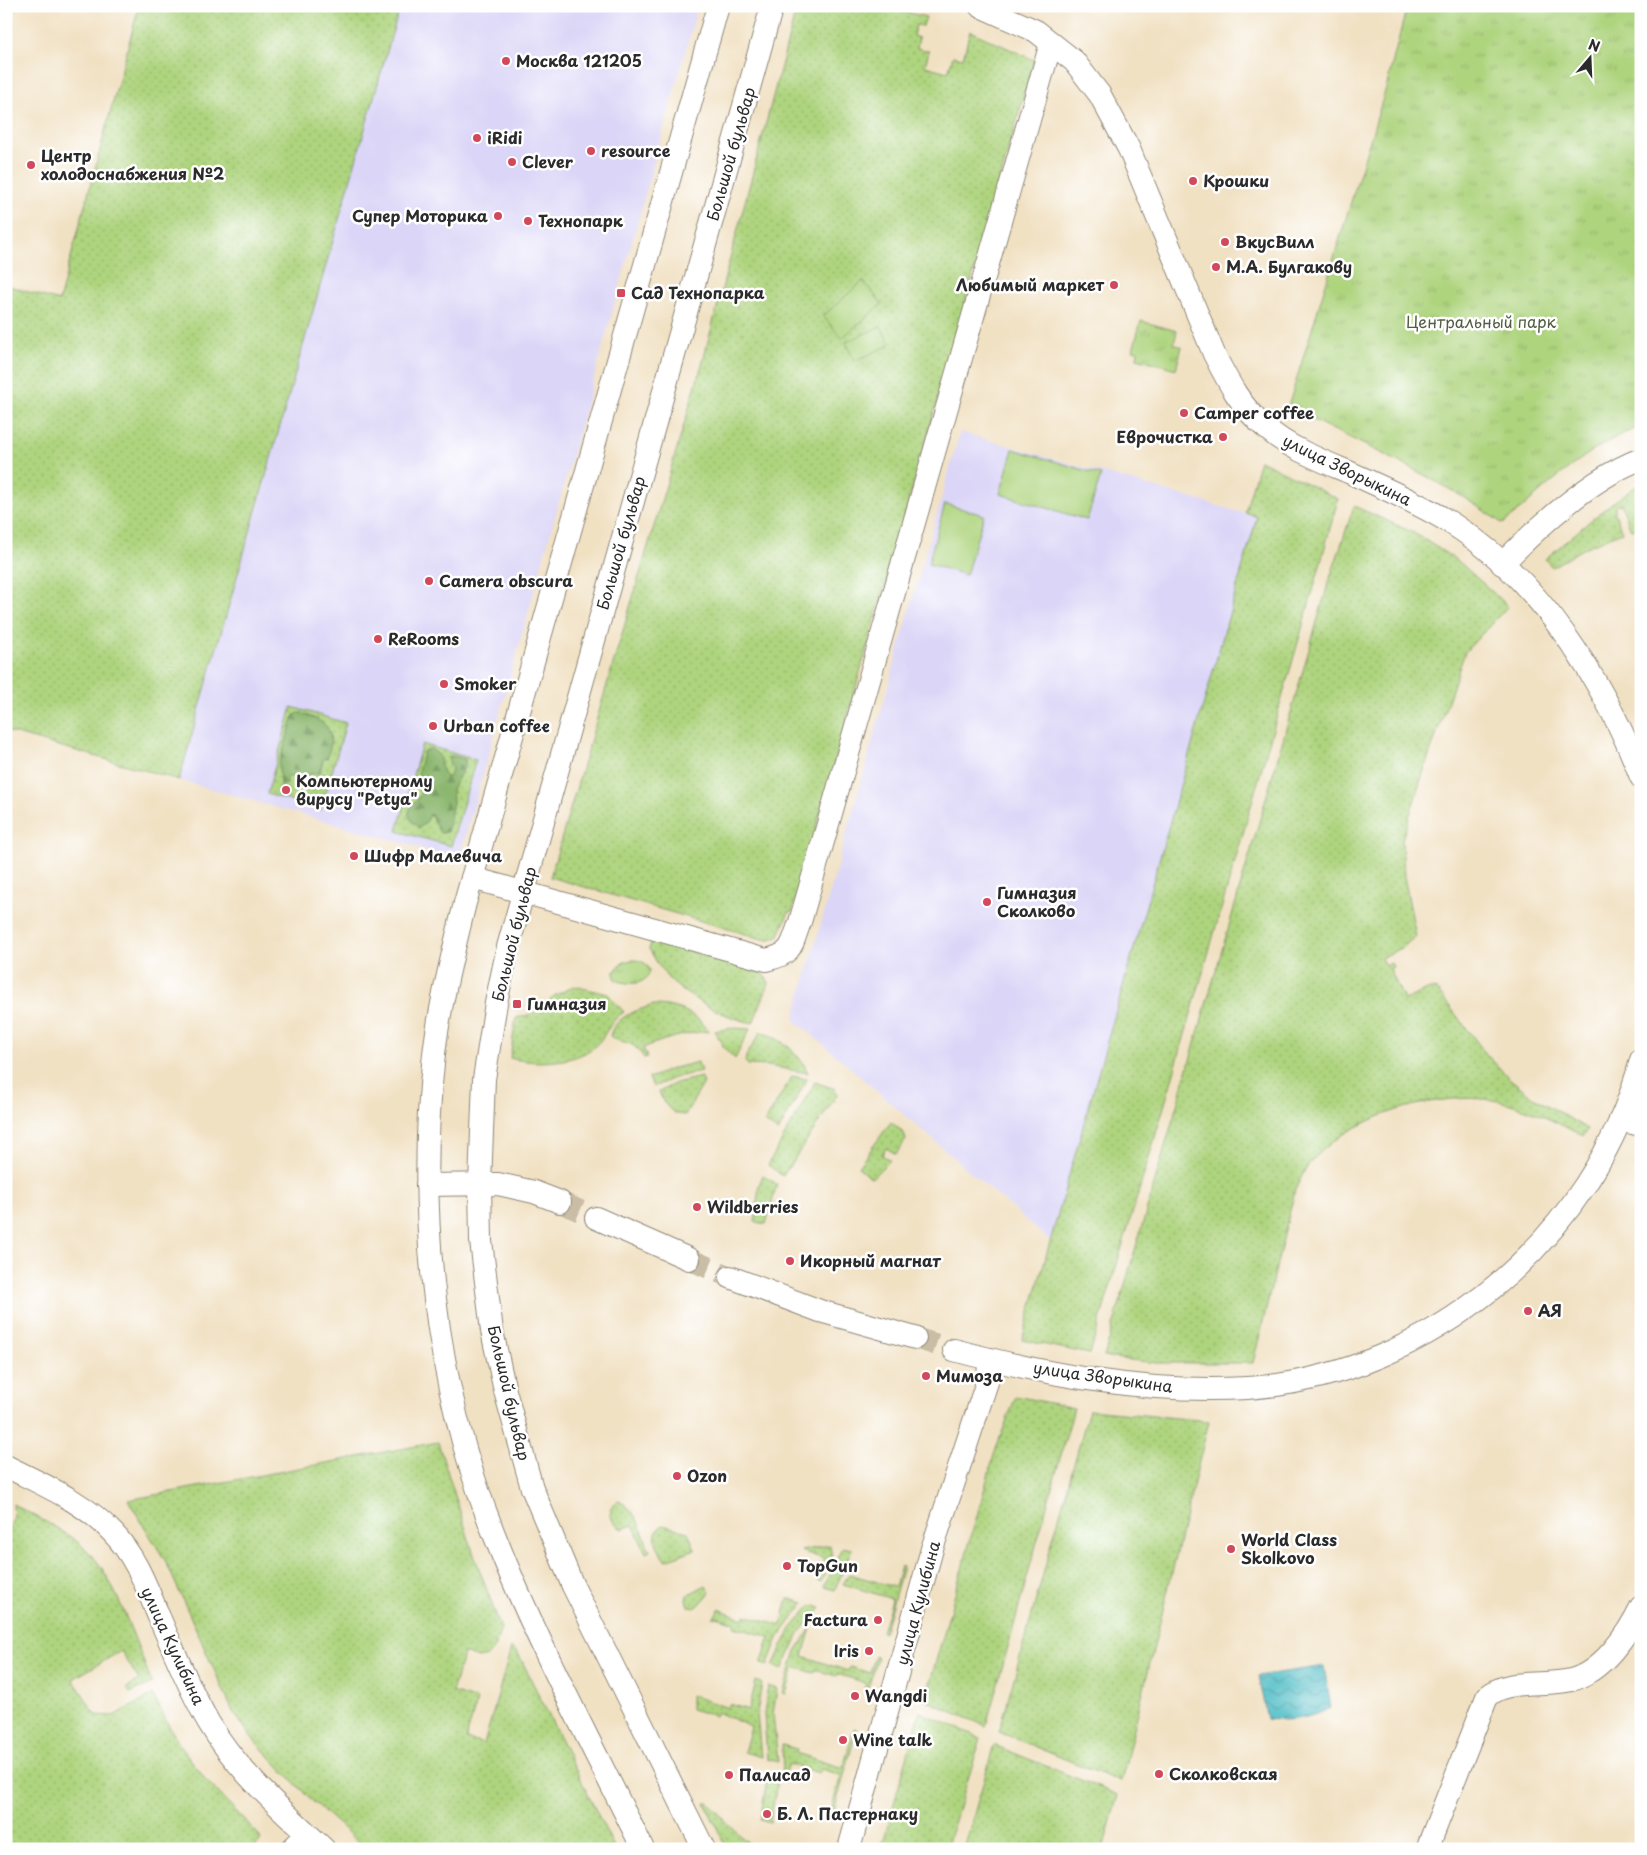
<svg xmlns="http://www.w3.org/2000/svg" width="1647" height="1855" viewBox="0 0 1647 1855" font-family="'Playpen Sans',sans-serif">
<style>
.built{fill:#dbd6f7}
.grass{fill:url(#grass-dots);stroke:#6c8054}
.forest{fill:url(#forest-firs);stroke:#5a704c}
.park{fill:url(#park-tufts);stroke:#6c8054}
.garden{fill:#aed47e;stroke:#6c8054}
.water{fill:url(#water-waves);stroke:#3d7478}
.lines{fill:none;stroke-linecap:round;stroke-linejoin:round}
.minor-tunnel{stroke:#c9bda5;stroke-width:22;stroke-dasharray:22 11;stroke-linecap:butt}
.minor-casing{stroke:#8e8677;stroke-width:24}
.minor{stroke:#fff;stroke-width:22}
.poi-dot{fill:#d1495b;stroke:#fff;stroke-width:2}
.labels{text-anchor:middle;stroke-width:5;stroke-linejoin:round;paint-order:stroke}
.poi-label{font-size:16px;font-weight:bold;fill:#2b2b2b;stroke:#fff;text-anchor:start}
.street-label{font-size:16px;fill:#2b2b2b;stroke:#fff}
.park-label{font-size:16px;fill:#525e44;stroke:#fff}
</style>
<defs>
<pattern id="grass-dots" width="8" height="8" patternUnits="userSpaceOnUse" patternTransform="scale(1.25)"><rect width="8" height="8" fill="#aed47e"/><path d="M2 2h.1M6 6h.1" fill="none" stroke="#96b66d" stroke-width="1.8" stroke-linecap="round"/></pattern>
<pattern id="forest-firs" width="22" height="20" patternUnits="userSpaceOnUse" patternTransform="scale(1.25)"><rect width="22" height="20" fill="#8ab66d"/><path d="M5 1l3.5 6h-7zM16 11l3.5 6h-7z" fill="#71945a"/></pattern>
<pattern id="park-tufts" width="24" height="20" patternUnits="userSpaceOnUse" patternTransform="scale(1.25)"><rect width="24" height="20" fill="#aed47e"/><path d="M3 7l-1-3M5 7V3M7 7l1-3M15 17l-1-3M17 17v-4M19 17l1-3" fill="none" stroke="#96b66d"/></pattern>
<pattern id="water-waves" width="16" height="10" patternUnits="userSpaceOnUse" patternTransform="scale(1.25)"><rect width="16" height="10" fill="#4fbdc6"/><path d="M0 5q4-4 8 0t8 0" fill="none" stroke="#429aa1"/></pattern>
</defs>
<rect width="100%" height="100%" fill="#fff"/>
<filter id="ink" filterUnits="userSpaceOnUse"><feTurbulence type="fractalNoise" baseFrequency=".02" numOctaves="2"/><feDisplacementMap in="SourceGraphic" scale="10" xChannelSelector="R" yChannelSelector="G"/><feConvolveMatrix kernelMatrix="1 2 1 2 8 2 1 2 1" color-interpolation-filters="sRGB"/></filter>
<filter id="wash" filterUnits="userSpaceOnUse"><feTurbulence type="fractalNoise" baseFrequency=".0096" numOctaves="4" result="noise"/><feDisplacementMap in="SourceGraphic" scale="20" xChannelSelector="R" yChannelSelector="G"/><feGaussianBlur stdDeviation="1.12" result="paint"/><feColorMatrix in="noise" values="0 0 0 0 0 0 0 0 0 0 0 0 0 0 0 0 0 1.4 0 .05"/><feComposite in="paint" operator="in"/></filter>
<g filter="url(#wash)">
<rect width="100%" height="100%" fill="#f1e1c3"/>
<g class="built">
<polygon points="400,6 698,6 459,859 179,780"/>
<polygon points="960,432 1257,517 1050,1241 794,1019"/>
</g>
<g class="grass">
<polygon points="139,6 400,6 179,780 6,731 6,285 59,301"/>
<polygon points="797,6 881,6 926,17 923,26 916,25 913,36 919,38 917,48 929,51 925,66 948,72 953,56 963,58 970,31 1034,60 792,912 789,912 778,937 766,940 550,877 702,364"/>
<polygon points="1260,460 1338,499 1316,580 1167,1097 1090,1354 1022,1340 1257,517 1245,512"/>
<polygon points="1641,483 1641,528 1631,530 1621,504 1615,506 1615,513 1622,532 1584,548 1552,567 1545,559 1609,505"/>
<path d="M1354,506l60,27 44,28 50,45 -43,46 -44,127 -19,61 2,36 12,60 -13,11 -22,11 4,8 6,-3 2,4 -3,2 14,31 26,-11 7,1 50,65 22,23 23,18 55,33 -4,7c-26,-13 -51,-27 -80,-34 -59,-14 -158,14 -195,64 -5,7 -9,16 -13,24l-42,173h-96l-53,-6 224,-773z"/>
<polygon points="292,707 346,723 321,810 267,794"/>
<polygon points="422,744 476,760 451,846 397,831"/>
<path d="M652,940l112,34 5,9 -16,40c-29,-6 -64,-24 -85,-45 -8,-9 -13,-19 -19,-29z"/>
<path d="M574,986l34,8 16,18c-13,8 -15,18 -25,30 -18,22 -64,23 -89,16l6,-40 16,-4 22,-18z"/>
<path d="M654,1005c21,0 42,8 55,26 -23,2 -45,8 -66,17l4,9 -3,1c-13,-22 -23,-12 -34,-22 4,-19 27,-26 44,-31z"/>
<polygon points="732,1028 750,1029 735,1059 724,1048 715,1031"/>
<path d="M761,1032c20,6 39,21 47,41l-39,-7 -21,-1 -3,-3 1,-6z"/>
<polygon points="698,1062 701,1071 674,1078 653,1087 649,1078 674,1068"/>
<polygon points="792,1076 807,1079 778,1132 765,1122"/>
<path d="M701,1077l3,6 -19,32c-14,0 -21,-11 -26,-23l17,-9z"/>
<polygon points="815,1082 835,1089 837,1095 783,1176 768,1165"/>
<polygon points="891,1122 904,1133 906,1140 896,1154 886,1148 882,1155 890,1160 872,1178 858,1167"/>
<polygon points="763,1175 777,1184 766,1224 755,1222 759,1185"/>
<polygon points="1016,1396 1074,1408 986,1726 925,1700 996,1448"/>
<polygon points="1089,1410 1209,1421 1121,1782 999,1732"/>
<polygon points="438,1442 473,1552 501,1629 494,1648 488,1656 478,1658 464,1653 452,1692 477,1700 466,1739 484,1744 511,1648 518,1653 615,1849 366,1849 307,1796 253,1739 233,1712 166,1562 128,1500"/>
<path d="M618,1501c18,6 25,34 32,50l-4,2 -13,-28 -11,4c-9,-4 -13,-13 -11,-22z"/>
<path d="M13,1504c28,16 62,30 83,56 22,28 42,89 56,123l-22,10 -3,-5 12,-8 -18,-29 -48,28 23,36 17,1 40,-21 24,46 28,38 54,56 2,5 -8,9h-247v-314l8,-18z"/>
<path d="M663,1525l25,7 7,17 -28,11 -4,-2c-5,-10 -14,-25 0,-33z"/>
<polygon points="830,1545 832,1559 821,1582 817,1580 824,1559 801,1551"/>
<polygon points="842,1547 852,1549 835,1590 824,1587"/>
<polygon points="901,1566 903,1567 884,1633 882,1632 892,1599 843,1584 849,1574 895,1587"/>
<polygon points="706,1585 710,1593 697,1607 688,1606 686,1600 687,1595"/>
<polygon points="788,1598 804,1603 778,1638 767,1666 761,1664 770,1637 734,1627 735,1623 717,1617 713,1618 719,1609 744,1619 745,1615 781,1626"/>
<polygon points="811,1605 821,1608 799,1634 782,1670 773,1666 790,1630"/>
<polygon points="811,1628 803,1656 848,1671 850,1667 870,1673 875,1656 878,1657 867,1691 864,1690 866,1683 837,1674 836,1676 816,1670 814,1673 794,1667 786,1694 783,1693 796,1651"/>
<polygon points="756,1681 762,1683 757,1713 761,1757 744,1752 751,1727 717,1712 715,1716 691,1709 691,1695 728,1708 729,1704 749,1710"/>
<polygon points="768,1686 777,1689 773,1714 778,1762 767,1759 764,1714"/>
<polygon points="920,1712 981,1738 946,1849 881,1849"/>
<polygon points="854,1728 857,1729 834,1811 829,1810 832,1807 841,1775 821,1769 819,1773 789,1764 783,1779 782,1745 797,1749 796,1753 843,1768"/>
<polygon points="994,1745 1118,1795 1103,1849 964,1849"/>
<polygon points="767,1780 777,1783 770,1823 760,1820"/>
<polygon points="705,1803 709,1803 740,1836 756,1849 727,1849"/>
</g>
<g class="forest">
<path d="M300,713c26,8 37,16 27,45l-4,1 -3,14 -33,4v7l-7,3 -1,-23 15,-49z"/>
<path d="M431,749l8,6 4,19 5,4 4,-8 -4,-12 5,-2 12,3v7l-13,23 1,13 -6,30 -7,1 -10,-19 -3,7 -8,7c-19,-17 -7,-19 2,-34 -6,-16 -2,-27 3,-43z"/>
</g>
<g class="park">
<path d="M1407,6h234v421c-53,17 -96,62 -138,97 -66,-49 -143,-79 -215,-117l98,-319z"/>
<polygon points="1141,321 1177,331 1174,344 1182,347 1176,369 1137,358 1138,351 1133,350"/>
<path d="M632,960c8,0 15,2 18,11 -4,15 -22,14 -34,9l-2,-6c3,-8 9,-13 18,-14z"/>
</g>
<g class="garden">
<polygon points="863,281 882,304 842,338 823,316"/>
<polygon points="881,326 890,345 854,361 846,342"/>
<polygon points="1013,449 1101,475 1087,520 1000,494"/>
<polygon points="945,504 984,515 966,575 928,564"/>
</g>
<path class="water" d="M1324,1666l7,42c-21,10 -41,14 -64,11l-9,-43z"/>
</g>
<g filter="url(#ink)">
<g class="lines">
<g class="minor-tunnel">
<polyline points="560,1202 596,1218"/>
<polyline points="689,1259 730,1277"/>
<polyline points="915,1338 954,1350"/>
</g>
<defs>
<g id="minor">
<path d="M980,6l56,25 38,30 26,34 29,54 85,205c13,26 28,55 52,74 24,21 57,33 87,46 33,15 67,30 98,49 88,55 154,160 190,254"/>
<path d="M1502,564c36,-37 90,-87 139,-105"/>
<path d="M472,878l294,82c27,-6 25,-14 34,-38l251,-879"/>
<polyline points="1620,1120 1641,1125"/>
<polyline points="427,1185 498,1184 534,1192 560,1202"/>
<polyline points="596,1218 689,1259"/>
<polyline points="730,1277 820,1311 915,1338"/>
<path d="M954,1350c94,25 194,44 293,38 183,-12 348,-151 394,-328"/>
<path d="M6,1466c37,19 77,35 106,66 23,23 35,56 47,85 16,36 30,72 50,106 29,49 74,88 115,126"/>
<polyline points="292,1849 307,1834"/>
<path d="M643,1849c-51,-104 -107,-208 -149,-315 -60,-151 -78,-320 -60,-480 6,-51 19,-101 31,-151l253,-897"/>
<polyline points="704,1849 573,1586 532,1488 505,1391 492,1331 481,1241 480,1184 484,1079 496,1003 508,947 772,6"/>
<polyline points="849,1849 932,1549 987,1382 990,1359"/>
<path d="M1427,1849l60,-152c22,-20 56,-10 84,-17 31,-8 57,-46 70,-73"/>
</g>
</defs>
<use href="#minor" class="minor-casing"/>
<use href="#minor" class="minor"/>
</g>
</g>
<g class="poi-dot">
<circle cx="506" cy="61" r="5"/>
<circle cx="477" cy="138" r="5"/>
<circle cx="591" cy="151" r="5"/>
<circle cx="512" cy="162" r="5"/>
<circle cx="31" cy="165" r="5"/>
<circle cx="1193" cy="181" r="5"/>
<circle cx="498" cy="216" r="5"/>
<circle cx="528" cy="221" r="5"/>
<circle cx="1225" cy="242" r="5"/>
<circle cx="1216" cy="267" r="5"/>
<circle cx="1114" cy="285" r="5"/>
<rect x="616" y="288" width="10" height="10" rx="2.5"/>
<circle cx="1184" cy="413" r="5"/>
<circle cx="1223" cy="437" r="5"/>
<circle cx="429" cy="581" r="5"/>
<circle cx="378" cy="639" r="5"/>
<circle cx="444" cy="684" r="5"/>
<circle cx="433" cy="726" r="5"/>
<circle cx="286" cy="790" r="5"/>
<circle cx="354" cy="856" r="5"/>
<circle cx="987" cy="902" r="5"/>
<rect x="512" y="999" width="10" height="10" rx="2.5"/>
<circle cx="697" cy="1207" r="5"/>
<circle cx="790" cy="1261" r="5"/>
<circle cx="1528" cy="1311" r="5"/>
<circle cx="926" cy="1376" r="5"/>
<circle cx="677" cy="1476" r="5"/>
<circle cx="1231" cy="1549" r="5"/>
<circle cx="787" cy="1566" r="5"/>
<circle cx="878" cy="1620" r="5"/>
<circle cx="869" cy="1651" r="5"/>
<circle cx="855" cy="1696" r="5"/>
<circle cx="843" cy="1740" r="5"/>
<circle cx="1159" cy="1774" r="5"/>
<circle cx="729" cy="1775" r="5"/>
<circle cx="767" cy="1814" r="5"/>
</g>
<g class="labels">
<g class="poi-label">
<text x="516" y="67">Москва 121205</text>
<text x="487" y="144">iRidi</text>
<text x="601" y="157">resource</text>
<text x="41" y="162">Центр<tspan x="41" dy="18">холодоснабжения №2</tspan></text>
<text x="522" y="168">Clever</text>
<text x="1203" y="187">Крошки</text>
<text x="488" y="222" text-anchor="end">Супер Моторика</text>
<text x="538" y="227">Технопарк</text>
<text x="1235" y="248">ВкусВилл</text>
<text x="1226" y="273">М.А. Булгакову</text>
<text x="1104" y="291" text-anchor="end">Любимый маркет</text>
<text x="631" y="299">Сад Технопарка</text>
<text x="1194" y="419">Camper coffee</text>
<text x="1213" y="443" text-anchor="end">Еврочистка</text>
<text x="439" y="587">Camera obscura</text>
<text x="388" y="645">ReRooms</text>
<text x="454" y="690">Smoker</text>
<text x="443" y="732">Urban coffee</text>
<text x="296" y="787">Компьютерному<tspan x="296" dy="18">вирусу "Petya"</tspan></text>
<text x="364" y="862">Шифр Малевича</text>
<text x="997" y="899">Гимназия<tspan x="997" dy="18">Сколково</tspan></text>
<text x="527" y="1010">Гимназия</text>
<text x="707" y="1213">Wildberries</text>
<text x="800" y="1267">Икорный магнат</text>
<text x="1538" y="1317">АЯ</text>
<text x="936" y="1382">Мимоза</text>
<text x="687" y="1482">Ozon</text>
<text x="1241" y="1546">World Class<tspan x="1241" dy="18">Skolkovo</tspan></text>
<text x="797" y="1572">TopGun</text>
<text x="868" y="1626" text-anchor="end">Factura</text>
<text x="859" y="1657" text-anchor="end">Iris</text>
<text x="865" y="1702">Wangdi</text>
<text x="853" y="1746">Wine talk</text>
<text x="1169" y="1780">Сколковская</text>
<text x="739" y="1781">Палисад</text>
<text x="777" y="1820">Б. Л. Пастернаку</text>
</g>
<g class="street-label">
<text transform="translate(731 154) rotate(-74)" y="6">Большой бульвар</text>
<text transform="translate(1347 470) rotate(26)" y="6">улица Зворыкина</text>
<text transform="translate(621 543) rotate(-74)" y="6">Большой бульвар</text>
<text transform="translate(514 934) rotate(-76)" y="6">Большой бульвар</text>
<text transform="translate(1103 1377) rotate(8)" y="6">улица Зворыкина</text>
<text transform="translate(509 1393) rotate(77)" y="6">Большой бульвар</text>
<text transform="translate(918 1603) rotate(-75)" y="6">улица Кулибина</text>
<text transform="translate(173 1646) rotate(65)" y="6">улица Кулибина</text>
</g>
<g class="park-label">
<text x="1481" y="328">Центральный парк</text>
</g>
</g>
<rect width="1647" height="1855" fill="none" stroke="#fff" stroke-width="25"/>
<g transform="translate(1590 58) rotate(19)" stroke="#ffffff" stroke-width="4" paint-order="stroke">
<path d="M0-4L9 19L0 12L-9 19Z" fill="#2b2b2b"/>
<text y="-8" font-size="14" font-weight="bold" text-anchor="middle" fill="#2b2b2b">N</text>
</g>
</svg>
